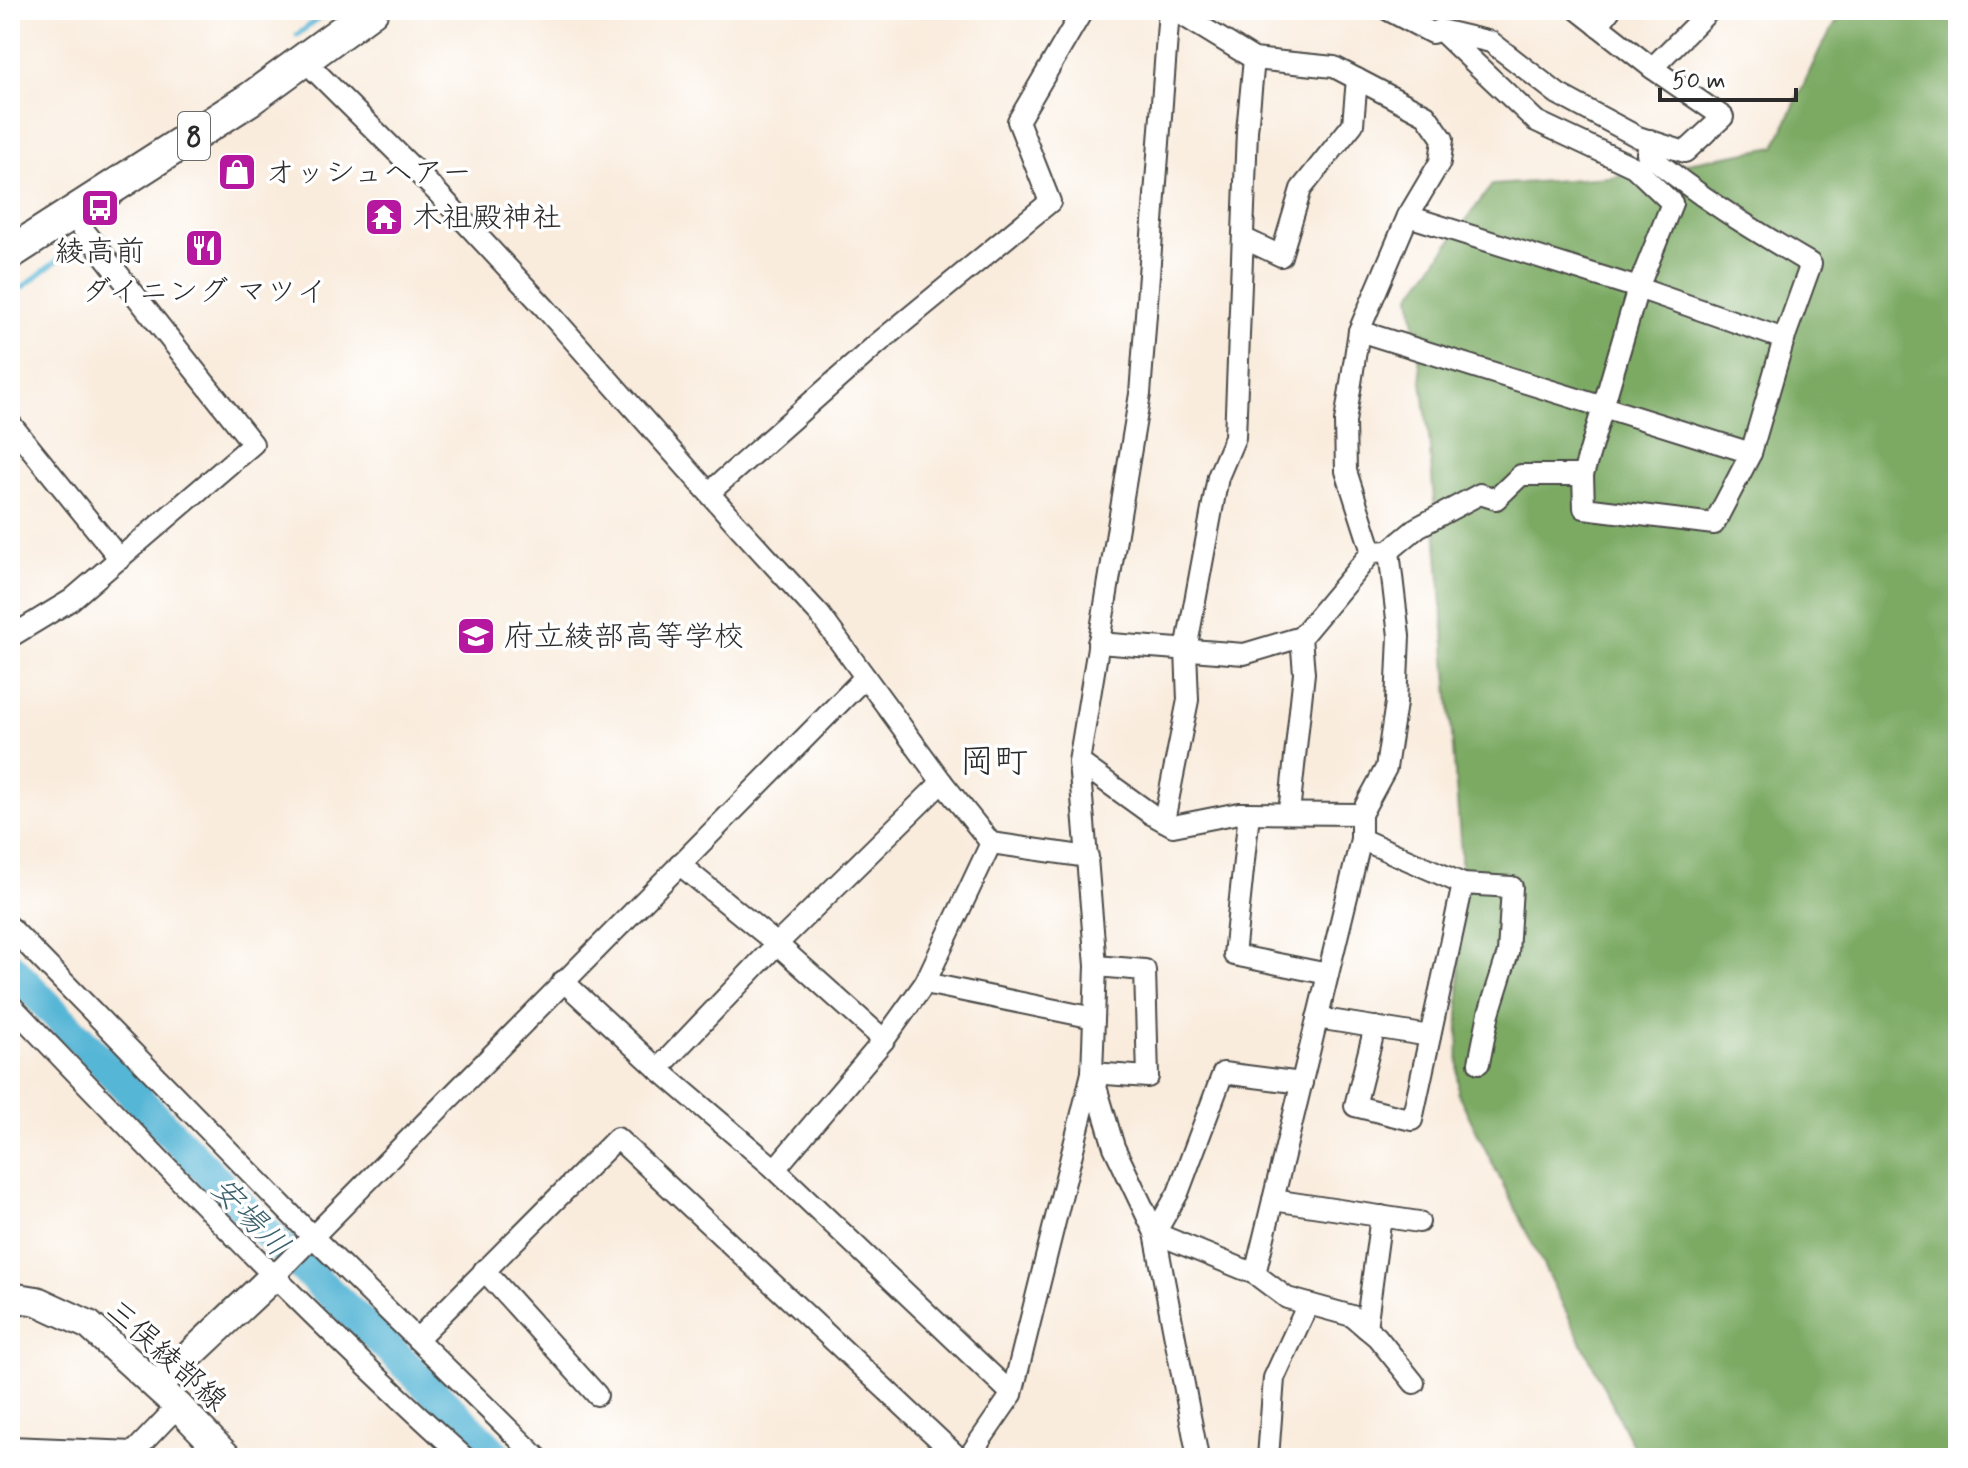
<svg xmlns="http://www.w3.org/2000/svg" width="1968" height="1468" viewBox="0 0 1968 1468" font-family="Mynerve,'Klee One',sans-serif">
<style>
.forest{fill:#7caa63;stroke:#546a47;stroke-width:2}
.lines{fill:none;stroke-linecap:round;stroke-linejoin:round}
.stream{stroke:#57b6d6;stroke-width:5}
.river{stroke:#57b6d6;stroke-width:32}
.street-casing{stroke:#4a4846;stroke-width:24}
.secondary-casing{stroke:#4a4846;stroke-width:32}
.primary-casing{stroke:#4a4846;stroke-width:36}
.street{stroke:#fff;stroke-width:20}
.secondary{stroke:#fff;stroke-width:28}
.primary{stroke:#fff;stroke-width:32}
.labels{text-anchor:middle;stroke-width:7;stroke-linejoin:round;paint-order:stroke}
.shield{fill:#fff;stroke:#6b6b6b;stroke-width:2}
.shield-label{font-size:28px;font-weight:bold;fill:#2b2b2b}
.poi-label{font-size:30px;fill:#2b2b2b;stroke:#fff;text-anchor:start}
.street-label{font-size:30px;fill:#2b2b2b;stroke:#fff}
.water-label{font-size:32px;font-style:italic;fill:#3d636f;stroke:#fff}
.quarter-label{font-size:34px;fill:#2b2b2b;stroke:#fff}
</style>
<rect width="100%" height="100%" fill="#fff"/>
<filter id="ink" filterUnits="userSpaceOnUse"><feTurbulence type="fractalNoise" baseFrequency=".0125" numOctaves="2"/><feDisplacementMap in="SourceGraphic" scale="16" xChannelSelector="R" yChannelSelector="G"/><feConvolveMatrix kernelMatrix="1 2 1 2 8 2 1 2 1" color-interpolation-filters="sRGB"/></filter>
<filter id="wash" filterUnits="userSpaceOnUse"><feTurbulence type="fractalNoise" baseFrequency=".006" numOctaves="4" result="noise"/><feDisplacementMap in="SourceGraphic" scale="32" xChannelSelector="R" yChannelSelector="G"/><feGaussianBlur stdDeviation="1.8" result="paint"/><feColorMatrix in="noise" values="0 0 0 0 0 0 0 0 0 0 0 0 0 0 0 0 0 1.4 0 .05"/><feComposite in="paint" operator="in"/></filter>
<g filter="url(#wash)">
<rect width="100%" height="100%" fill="#f9ecdd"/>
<polygon class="forest" points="1844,10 1958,10 1958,1458 1639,1458 1458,1094 1461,852 1429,437 1411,295 1492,185 1610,177 1775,147 1820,49"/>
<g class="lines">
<g class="stream">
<polyline points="297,35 329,10"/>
<polyline points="10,297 76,246"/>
</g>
<polyline class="river" points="10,967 275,1241 401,1360 499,1458"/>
</g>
</g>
<g filter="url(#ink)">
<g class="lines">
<defs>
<g id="street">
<polyline points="1174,10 1254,59 1334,67 1426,115 1443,139 1440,162 1408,216 1359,331 1345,422 1346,471 1372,552"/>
<polyline points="1388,10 1432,33 1440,30 1491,42 1558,94 1638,137 1685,152 1723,117 1652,68 1578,10"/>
<polyline points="1598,26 1610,10"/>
<path d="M1440,30l96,91 98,46 38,36 -34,85 -55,187 1,33 130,16 37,-71 33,-114 27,-75c-57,-34 -113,-67 -164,-111l3,-13"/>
<polyline points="303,59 436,191 545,308 739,527 820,615 942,782 991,843 1088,857"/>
<polyline points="1652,68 1710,10"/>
<polyline points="1408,216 1638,288 1784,339"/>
<polyline points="1243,238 1281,256 1301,189 1353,124 1357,79"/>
<polyline points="1359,331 1751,453"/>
<polyline points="10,423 120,559"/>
<polyline points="710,492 877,344 1050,202 1018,121 1083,10"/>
<polyline points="1389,551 1418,527 1480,494 1496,499 1521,475 1583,475"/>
<polyline points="10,637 71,600 253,444 71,214"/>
<polyline points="1098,643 1244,654 1301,637 1372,552 1389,551 1399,636 1396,703 1386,768 1361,814 1361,839 1255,1274"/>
<polyline points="1079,762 1151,814 1173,826 1239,813 1361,814"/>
<polyline points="1249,813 1234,955 1328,974"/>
<polyline points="1289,813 1304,673 1301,637"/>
<polyline points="1164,821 1188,700 1186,650 1218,477 1235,437 1247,131 1254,59"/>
<polyline points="1361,839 1463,884 1512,887 1508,953 1489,1013 1479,1063"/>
<polyline points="679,864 777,944 884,1040"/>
<polyline points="10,927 314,1238 538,1458"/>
<polyline points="563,981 658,1069 775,1169 1012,1394"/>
<polyline points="925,983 1094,1018"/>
<path d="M10,1004c148,154 296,311 455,454"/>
<polyline points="1317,1018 1430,1036"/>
<polyline points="1375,1027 1355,1106 1412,1120 1463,884"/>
<polyline points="658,1069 777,944 942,782"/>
<polyline points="1092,1073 1114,1147 1155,1233 1198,1458"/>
<polyline points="1092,1073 1148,1077 1145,970 1096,966"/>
<polyline points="775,1169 884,1040 925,983 991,843"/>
<polyline points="1273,1200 1419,1222"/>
<polyline points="1155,1233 1255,1274 1287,1298 1352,1316 1377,1337 1414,1383"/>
<polyline points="1155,1233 1178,1193 1223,1073 1302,1083"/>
<polyline points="484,1270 597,1395"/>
<polyline points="275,1275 865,677"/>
<polyline points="1366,1328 1381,1216"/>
<polyline points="417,1339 617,1138 959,1458"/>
<polyline points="10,1447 134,1452 139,1458"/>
<polyline points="134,1452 178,1406"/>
<polyline points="968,1458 1012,1394 1092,1073 1096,966 1079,762 1140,394 1169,10"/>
<polyline points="1268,1458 1274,1378 1308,1304"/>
</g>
<g id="secondary">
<polyline points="10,1297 37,1301 89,1325 178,1406 228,1458"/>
<polyline points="157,1386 275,1275"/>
</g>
<polyline id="primary" points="10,253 250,99 372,10"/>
</defs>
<use href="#street" class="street-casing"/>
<use href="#secondary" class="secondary-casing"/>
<use href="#primary" class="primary-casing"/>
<use href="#street" class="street"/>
<use href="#secondary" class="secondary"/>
<use href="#primary" class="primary"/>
</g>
</g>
<defs>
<symbol id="shop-square" viewBox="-11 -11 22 22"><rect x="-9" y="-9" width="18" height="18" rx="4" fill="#b5179e" stroke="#fff"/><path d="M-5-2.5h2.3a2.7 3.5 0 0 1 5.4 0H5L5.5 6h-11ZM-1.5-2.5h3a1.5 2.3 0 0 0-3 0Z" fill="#fff"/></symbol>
<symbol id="bus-square" viewBox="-11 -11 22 22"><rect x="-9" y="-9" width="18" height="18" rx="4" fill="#b5179e" stroke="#fff"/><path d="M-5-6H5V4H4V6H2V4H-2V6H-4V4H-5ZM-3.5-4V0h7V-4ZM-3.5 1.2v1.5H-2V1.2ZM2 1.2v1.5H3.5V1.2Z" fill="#fff"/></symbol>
<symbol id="temple-square" viewBox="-11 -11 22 22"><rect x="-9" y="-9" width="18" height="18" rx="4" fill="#b5179e" stroke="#fff"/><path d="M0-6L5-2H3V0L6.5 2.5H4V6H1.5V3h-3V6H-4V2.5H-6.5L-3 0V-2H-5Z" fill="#fff"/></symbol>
<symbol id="restaurant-square" viewBox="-11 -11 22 22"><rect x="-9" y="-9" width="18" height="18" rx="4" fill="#b5179e" stroke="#fff"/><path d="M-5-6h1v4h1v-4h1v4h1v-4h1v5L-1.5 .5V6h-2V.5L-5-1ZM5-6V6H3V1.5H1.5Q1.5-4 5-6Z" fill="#fff"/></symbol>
<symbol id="school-square" viewBox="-11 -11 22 22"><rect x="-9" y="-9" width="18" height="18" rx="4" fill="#b5179e" stroke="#fff"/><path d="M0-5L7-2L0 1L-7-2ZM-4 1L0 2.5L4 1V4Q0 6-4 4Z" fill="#fff"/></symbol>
</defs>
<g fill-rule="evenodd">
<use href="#shop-square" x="215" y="150" width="44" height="44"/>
<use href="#bus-square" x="78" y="186" width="44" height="44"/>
<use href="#temple-square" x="362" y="195" width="44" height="44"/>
<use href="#restaurant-square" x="182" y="226" width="44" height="44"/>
<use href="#school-square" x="454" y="614" width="44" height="44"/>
</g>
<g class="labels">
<rect class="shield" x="178" y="112" width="32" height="48" rx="6"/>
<g class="shield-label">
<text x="194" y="146">8</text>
</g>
<g class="poi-label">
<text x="265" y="182">オッシュヘアー</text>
<text x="412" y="227">木祖殿神社</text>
<text x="100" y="261" text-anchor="middle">綾高前</text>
<text x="204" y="301" text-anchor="middle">ダイニング マツイ</text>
<text x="504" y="646">府立綾部高等学校</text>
</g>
<g class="street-label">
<text transform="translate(167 1355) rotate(42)" y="10">三俣綾部線</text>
</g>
<g class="water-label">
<text transform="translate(251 1216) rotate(46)" y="11">安場川</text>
</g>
<g class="quarter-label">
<text x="994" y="772">岡町</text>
</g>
</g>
<rect width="1968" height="1468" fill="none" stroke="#fff" stroke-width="40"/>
<path d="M1660 88v12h136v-12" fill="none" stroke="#2b2b2b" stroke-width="4"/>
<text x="1672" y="88" font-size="24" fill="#2b2b2b" stroke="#ffffff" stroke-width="6" paint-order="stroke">50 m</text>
</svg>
